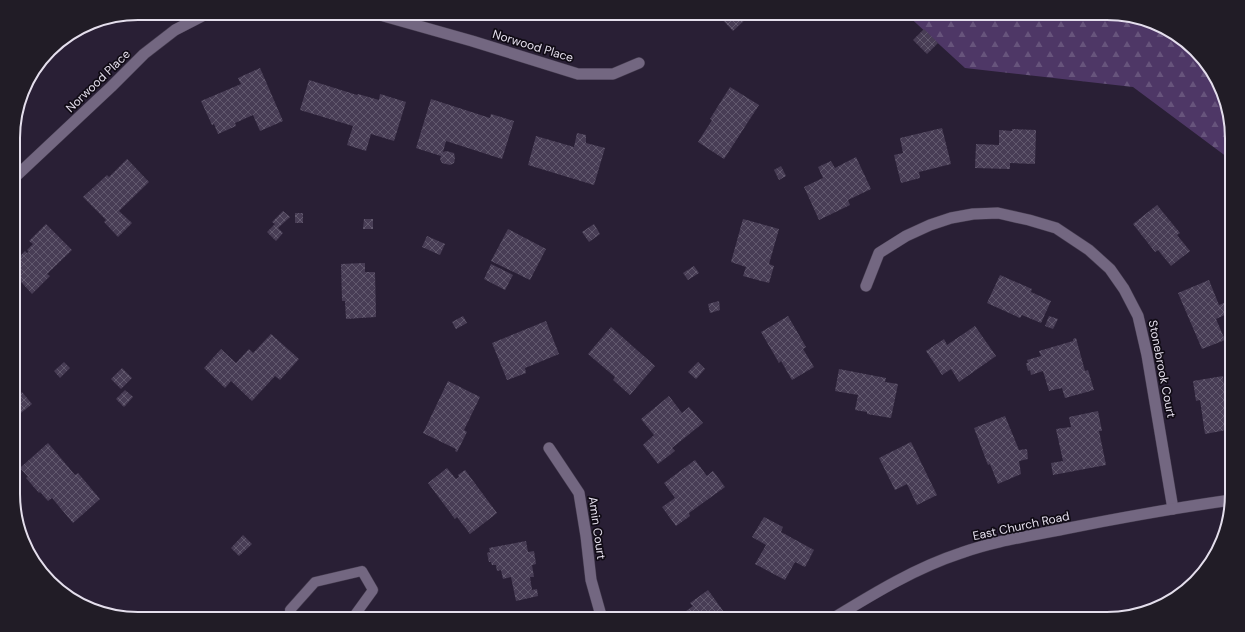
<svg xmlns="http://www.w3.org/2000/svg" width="1245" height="632" viewBox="0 0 1245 632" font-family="'DM Sans',sans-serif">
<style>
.forest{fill:url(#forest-firs)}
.building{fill:url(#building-cross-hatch)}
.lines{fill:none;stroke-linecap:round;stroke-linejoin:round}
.service-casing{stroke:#443b4e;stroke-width:11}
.minor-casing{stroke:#443b4e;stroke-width:12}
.tertiary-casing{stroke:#443b4e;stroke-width:12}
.service{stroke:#736781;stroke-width:10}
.minor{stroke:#736781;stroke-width:11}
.tertiary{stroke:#736781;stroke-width:11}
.labels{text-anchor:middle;stroke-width:3.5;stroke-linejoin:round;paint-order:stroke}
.street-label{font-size:12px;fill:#e4deec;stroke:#100b15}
.rim{fill:none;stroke:#e4deec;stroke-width:2}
</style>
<defs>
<pattern id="forest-firs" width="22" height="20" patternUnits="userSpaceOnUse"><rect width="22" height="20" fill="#4e3766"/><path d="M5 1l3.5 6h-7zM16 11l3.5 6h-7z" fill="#67547c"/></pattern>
<pattern id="building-cross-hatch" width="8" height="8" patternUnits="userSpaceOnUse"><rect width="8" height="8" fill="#483d55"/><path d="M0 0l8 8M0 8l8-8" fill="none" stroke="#62596e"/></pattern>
</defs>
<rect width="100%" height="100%" fill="#291f35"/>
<polygon class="forest" points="905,13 1107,13 1162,26 1211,69 1231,122 1231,160 1133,87 965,68"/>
<g class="building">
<polygon points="716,13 750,13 746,17 747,18 733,31"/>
<polygon points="924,29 938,43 927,54 913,40"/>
<polygon points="60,41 61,42 51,52 54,55 41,68 39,66 56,44"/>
<polygon points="260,68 283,121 260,131 253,115 235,123 236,126 218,134 214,124 212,125 201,101 241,84 238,78"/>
<polygon points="309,80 357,95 358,94 379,100 380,94 406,102 394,141 371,134 366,151 347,145 353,126 300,110"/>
<polygon points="730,87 759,105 724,159 698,142 712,120 710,119"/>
<polygon points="431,99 490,118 491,114 514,121 502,159 446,141 443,152 446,151 454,153 455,158 454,163 450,165 442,163 440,159 441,156 416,148"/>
<polygon points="942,128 951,164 919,172 920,178 901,183 894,155 903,153 900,138"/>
<polygon points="1012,129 1036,130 1035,164 1010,163 1010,169 975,168 976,144 999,145 999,130 1012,131"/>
<polygon points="577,133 586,135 586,143 605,148 594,185 528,165 536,136 574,147"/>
<polygon points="856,157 871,189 848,200 850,205 819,220 804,187 823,178 818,167 831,161 835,168"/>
<polygon points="127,159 149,182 119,211 132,223 118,237 104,222 106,220 83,197 107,175 109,177"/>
<polygon points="781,166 786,176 779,180 774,170"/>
<polygon points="1157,205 1180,233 1177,235 1190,251 1171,266 1158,250 1155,252 1133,224"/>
<polygon points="283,211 290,217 278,228 283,233 276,241 267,232 275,224 272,222"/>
<rect x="295" y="213" width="8" height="10"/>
<polygon points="364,219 373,219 373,229 363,229"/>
<polygon points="743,219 779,229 769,264 774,266 769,283 743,276 746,267 731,262"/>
<polygon points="46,224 72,250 47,274 50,276 32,294 14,274 14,262 25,251 27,253 29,252 27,250 33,244 29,241"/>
<polygon points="594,224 600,234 589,242 582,232"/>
<polygon points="508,229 546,249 530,280 491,261"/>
<polygon points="427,236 445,244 440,255 422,247"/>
<polygon points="365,263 365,272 375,272 376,317 346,319 345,301 342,301 341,264"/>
<polygon points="491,264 513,275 505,290 484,279"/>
<polygon points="694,266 699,273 688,280 683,273"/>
<polygon points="1000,275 1032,289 1031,292 1051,301 1041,323 1022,315 1020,318 987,303"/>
<polygon points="1209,280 1219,305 1229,301 1231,306 1231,312 1216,319 1225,340 1202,349 1178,293"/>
<polygon points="719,301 720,310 710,313 708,304"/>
<polygon points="463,316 467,323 456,329 452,322"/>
<polygon points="788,316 806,347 803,349 814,367 792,380 781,361 779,363 761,332"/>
<polygon points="1049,316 1058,319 1053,329 1045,326"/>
<polygon points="546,321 559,354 525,368 526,373 507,380 492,343"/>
<polygon points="975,326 996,356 959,382 951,369 942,375 926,351 944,339 947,345"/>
<polygon points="611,327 655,366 630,395 613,380 615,377 588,354"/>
<polygon points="271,334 299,359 280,380 275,376 252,401 231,381 225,388 204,368 221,349 236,363 249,349 253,353"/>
<polygon points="1076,338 1085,371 1088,370 1094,390 1065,398 1062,388 1049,391 1043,371 1031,375 1030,370 1028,371 1026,363 1028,363 1027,360 1041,356 1039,351 1073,341 1073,339"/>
<polygon points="64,362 70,368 60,378 54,371"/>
<polygon points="698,362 705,369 696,379 688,372"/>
<polygon points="122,368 132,378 121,389 111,379"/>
<polygon points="839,369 886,378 885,382 898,384 891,418 867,414 867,412 855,410 858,395 835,391"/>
<polygon points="1223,376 1224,386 1232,384 1232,429 1205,434 1200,400 1196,401 1193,381"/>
<polygon points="448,381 480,397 464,430 467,432 457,452 455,451 456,449 423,433"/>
<polygon points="125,390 133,397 124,407 116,399"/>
<polygon points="22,392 32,404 16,417 14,415 14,399"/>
<polygon points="669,396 682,413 689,407 703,423 672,448 675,451 658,464 643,445 654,435 641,419"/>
<polygon points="1098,411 1102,431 1099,431 1106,465 1053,475 1051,463 1063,461 1056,429 1071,427 1069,417"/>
<polygon points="1005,416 1019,450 1027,449 1028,459 1019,461 1021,474 998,484 990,464 988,465 974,428"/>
<polygon points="911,442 937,495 917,505 907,484 895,490 879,458"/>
<polygon points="48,443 75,475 78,473 100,499 73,523 52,498 48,501 40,492 39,493 26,478 28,477 20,468"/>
<polygon points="695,460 707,476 713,471 725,487 689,513 690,516 676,526 662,507 675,498 664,483"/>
<polygon points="447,468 456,479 459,477 458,475 465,470 497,513 470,534 457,517 455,519 428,483"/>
<polygon points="764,517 783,527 781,532 814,550 805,567 795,562 785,580 755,564 766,545 752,537"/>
<polygon points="243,535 252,544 239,556 231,548"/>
<polygon points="526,541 528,552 534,551 536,564 532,565 534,577 530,577 532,590 537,589 538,596 516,601 511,577 503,579 501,570 497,571 496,565 492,565 491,562 489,562 487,553 490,552 489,548"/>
<polygon points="708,590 729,619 675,619 693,606 690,603"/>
<polygon points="206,611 212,619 196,619"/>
</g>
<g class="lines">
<defs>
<polyline id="service" points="291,619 290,610 315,582 362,571 373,590 352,619"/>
<g id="minor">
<polyline points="373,13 472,41 578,74 613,74 639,63"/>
<polyline points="13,179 111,87 144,54 175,30 208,13"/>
<polyline points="866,286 879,253 906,236 930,225 951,218 973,214 998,213 1029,220 1056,228 1089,250 1110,269 1124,289 1138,316 1147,355 1173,509"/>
<polyline points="549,448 579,493 586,536 591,580 602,619"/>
</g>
<path id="tertiary" d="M832,619c41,-25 83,-51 129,-66 33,-12 69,-17 103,-24 55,-11 111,-21 167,-29"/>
</defs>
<use href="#service" class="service-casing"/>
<use href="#minor" class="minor-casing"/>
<use href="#tertiary" class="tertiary-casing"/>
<use href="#service" class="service"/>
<use href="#minor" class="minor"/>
<use href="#tertiary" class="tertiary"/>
</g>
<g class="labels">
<g class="street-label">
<text transform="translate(533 46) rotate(17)" y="4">Norwood Place</text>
<text transform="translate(98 81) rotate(-44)" y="4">Norwood Place</text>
<text transform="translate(1162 369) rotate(79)" y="4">Stonebrook Court</text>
<text transform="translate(1021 526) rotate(-12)" y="4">East Church Road</text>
<text transform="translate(597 528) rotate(82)" y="4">Amin Court</text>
</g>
</g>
<path d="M0 0H1245V632H0ZM138 20H1107A118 118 0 0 1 1225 138V494A118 118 0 0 1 1107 612H138A118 118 0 0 1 20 494V138A118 118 0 0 1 138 20Z" fill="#211c26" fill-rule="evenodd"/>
<path class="rim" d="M138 20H1107A118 118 0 0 1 1225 138V494A118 118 0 0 1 1107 612H138A118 118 0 0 1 20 494V138A118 118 0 0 1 138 20Z"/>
</svg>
